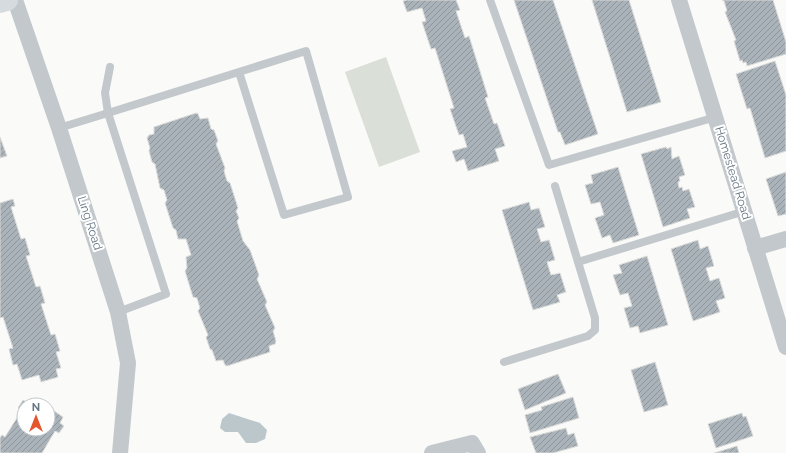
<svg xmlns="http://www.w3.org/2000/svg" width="786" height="453" viewBox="0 0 786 453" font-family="Raleway,sans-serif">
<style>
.grass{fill:#dadfd7}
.water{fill:#bbc7cb}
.building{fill:url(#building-hatch);stroke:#dcdcda}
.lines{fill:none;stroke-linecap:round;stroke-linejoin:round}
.lane{stroke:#c3c8cc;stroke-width:8}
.street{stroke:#c3c8cc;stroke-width:16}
.secondary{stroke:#d6dbdf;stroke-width:22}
.labels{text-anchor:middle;stroke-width:4;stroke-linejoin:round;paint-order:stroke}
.street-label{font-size:12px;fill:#657683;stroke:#fff}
</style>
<defs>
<pattern id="building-hatch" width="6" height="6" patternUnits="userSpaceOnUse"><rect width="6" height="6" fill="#aab3b9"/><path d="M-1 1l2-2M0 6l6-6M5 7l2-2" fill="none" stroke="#8e969c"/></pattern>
</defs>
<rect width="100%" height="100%" fill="#fafaf8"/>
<polygon class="grass" points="386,57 420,152 379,167 345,72"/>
<polygon class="water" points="229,413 260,423 267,430 265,439 256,443 246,443 238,432 225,432 220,428 222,419"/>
<g class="building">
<polygon points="407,0 456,0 460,10 456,11 465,38 469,36 488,97 485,98 494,124 497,123 505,146 495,149 499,161 468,171 464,159 456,162 452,151 467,147 463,134 459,135 450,109 454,108 435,48 431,49 422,22 426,21 422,8 407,12 403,1"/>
<polygon points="514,0 553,0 598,134 565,145 560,132 558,132"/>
<polygon points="592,0 629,0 661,102 627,112"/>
<polygon points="722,0 773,0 786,42 786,54 747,66 746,62 743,63 742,60 740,61 734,41 736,40 725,12 727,11 724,1"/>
<polygon points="775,61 786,95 786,151 765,158 750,108 747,109 736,74"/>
<polygon points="196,113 198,114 200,119 208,118 211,129 214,130 218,141 216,144 225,168 224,171 227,181 230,183 238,208 236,211 239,218 237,221 243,241 250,250 259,275 257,279 267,302 265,305 275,328 273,331 276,341 275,344 269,346 270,352 227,366 225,365 223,360 216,361 212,350 210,349 206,337 208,335 198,311 200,308 197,298 193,297 185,271 187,268 186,257 191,255 186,239 178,239 176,230 173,228 165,203 167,200 164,190 160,188 155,164 152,162 149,151 150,148 147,138 149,135 154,134 154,127"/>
<polygon points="0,137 7,156 0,158"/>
<polygon points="666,147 667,149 671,147 672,159 679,156 685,175 679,177 680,181 678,182 679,188 682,187 683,191 689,189 695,207 687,209 690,218 663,227 641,154"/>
<polygon points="618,167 639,235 613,243 610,235 602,238 595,218 604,215 600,202 591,204 585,185 593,183 591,175"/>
<polygon points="786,172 786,214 778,216 766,179"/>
<polygon points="13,199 15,206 11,207 21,239 25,238 30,255 26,256 36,287 40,286 45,303 41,304 51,335 55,334 60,351 56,352 61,368 56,369 58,377 41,382 39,375 22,380 17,364 13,365 9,349 13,348 3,317 0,318 0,203"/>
<polygon points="529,202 531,210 539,208 545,227 537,229 541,242 549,240 555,260 547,262 551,275 560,273 566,292 557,295 560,302 533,310 502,210"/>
<polygon points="698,240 700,249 708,246 714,266 706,268 710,281 719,278 725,298 716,301 720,312 693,321 671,249"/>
<polygon points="647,256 668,325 640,333 638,326 630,328 624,308 632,306 628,293 620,295 613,275 622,273 619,265"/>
<polygon points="655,362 668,405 644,412 631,370"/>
<polygon points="558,374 566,393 525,410 518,389"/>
<polygon points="573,397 579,418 530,433 525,415 542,410 541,407"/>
<polygon points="23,400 31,405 24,405 24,429 48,429 48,407 63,417 60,423 64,426 59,433 55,431 42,453 0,453 0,438 2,435 5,437 22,410 18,408"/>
<polygon points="742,413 743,417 746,416 753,436 716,448 708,424"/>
<polygon points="566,428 568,435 574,433 578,446 553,453 536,453 530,437"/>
<polygon points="737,446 739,453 714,453"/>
</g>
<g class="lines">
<g class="lane">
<polyline points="490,0 549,165 716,117"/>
<polyline points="110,67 105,93 108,113 166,294 118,312"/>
<polyline points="59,128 108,113 306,51 348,197 284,215 239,72"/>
<polyline points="578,262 745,211"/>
<polyline points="504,362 588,336 595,330 595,318 555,186"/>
</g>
<g class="street">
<polyline points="15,0 59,128 118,312 128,363 120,453"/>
<polyline points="679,0 786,347"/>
<polyline points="755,248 786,239"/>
<polyline points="432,453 472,443 478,453"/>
</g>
<polyline class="secondary" points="0,2 7,0"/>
</g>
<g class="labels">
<g class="street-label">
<text transform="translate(733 173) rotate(73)" y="4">Homestead Road</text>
<text transform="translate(90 223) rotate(72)" y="4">Ling Road</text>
</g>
</g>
<g transform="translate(36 417)"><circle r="19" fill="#ffffff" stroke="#c1c8cd"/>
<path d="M0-3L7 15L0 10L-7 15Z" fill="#e4572e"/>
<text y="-6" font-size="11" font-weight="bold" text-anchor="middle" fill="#657683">N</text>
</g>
</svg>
